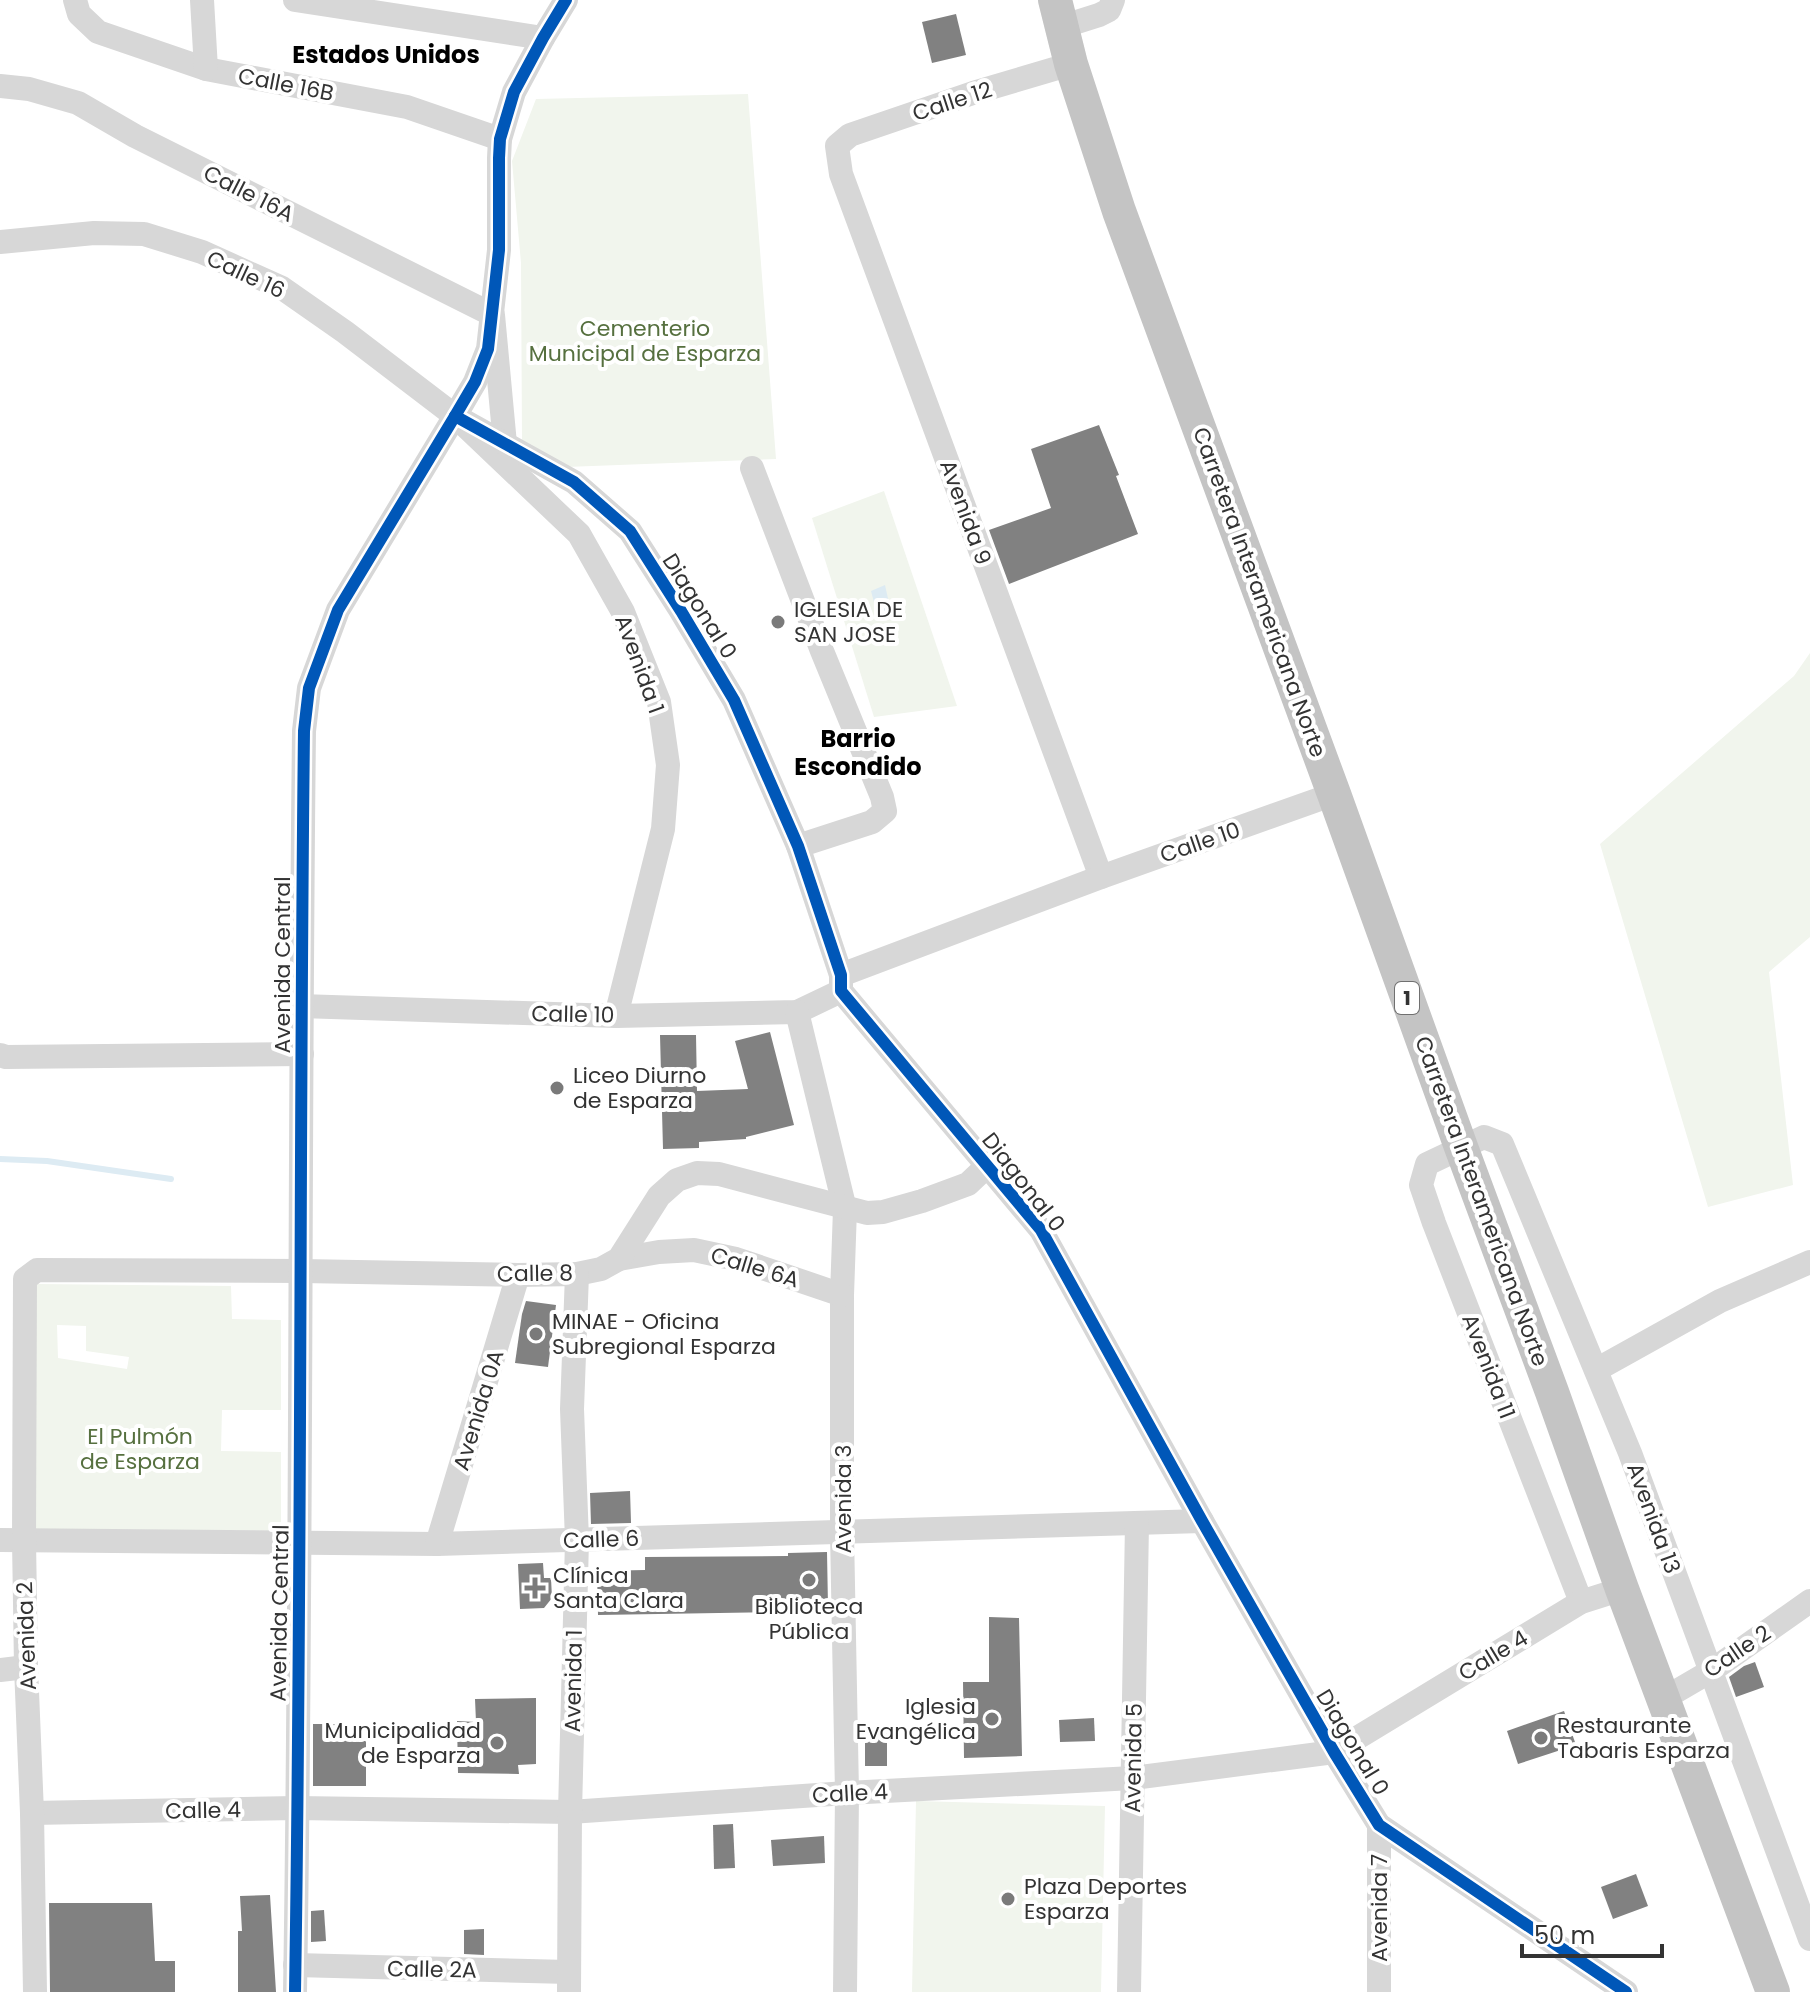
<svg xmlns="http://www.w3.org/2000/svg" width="1810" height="1992" viewBox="0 0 1810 1992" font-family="Poppins,sans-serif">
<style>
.green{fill:#f1f5ed;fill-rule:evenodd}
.water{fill:#ddebf3}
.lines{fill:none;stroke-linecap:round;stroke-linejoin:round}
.stream{stroke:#ddebf3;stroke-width:6}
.building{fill:#818181}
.minor{stroke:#d7d7d7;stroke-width:24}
.highway{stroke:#c4c4c4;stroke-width:34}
.cycleway-casing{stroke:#fff;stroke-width:17}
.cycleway{stroke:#0057b8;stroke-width:12}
.poi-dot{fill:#7a7a7a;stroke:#fff;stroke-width:3}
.labels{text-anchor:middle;stroke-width:8;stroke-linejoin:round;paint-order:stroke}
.shield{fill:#fff;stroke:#707070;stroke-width:2}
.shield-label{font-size:20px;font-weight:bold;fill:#333}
.street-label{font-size:22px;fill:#333;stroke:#fff}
.park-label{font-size:22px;fill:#56703f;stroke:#fff}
.poi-label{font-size:22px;fill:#333;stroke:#fff;text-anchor:start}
.neighbourhood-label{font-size:24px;font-weight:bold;fill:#000;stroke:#fff}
</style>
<rect width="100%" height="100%" fill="#fff"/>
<g class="green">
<polygon points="748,94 776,459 566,467 522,442 521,263 512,161 536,99"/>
<polygon points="884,491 957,706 874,717 812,518"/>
<polygon points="1810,653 1810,937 1769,972 1793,1185 1708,1207 1600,844 1794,676"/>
<path d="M36,1284l195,2 1,33 49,1v90h-59l-1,41 60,1v79l-247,-2zM57,1325l29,1v25l43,6 -2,12 -69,-11z"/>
<polygon points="916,1801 1105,1806 1101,1992 912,1992"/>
</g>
<polygon class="water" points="885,585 889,603 879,621 871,591"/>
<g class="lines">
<polyline class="stream" points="0,1159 47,1161 171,1179"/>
</g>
<g class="building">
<polygon points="956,14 966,55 932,63 922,22"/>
<polygon points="1099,425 1119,475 1116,476 1138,534 1009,584 989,530 1051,508 1031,449"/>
<polygon points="770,1032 794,1125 746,1137 746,1139 699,1142 699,1148 663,1149 660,1035 696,1035 697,1091 748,1089 735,1041"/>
<polygon points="526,1301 556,1305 548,1367 515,1363 522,1314"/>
<polygon points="630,1491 631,1523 591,1524 590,1493"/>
<polygon points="827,1552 828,1607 781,1608 781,1612 598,1615 597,1571 645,1570 645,1557 788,1556 788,1553"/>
<polygon points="543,1563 544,1578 551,1578 552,1598 544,1608 520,1609 518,1564"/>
<polygon points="989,1617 1019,1618 1022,1756 964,1758 963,1682 989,1682"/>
<polygon points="1755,1662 1764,1687 1736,1697 1729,1677 1744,1666"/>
<polygon points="536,1698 536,1764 518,1765 519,1774 458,1773 457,1721 476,1722 475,1699"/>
<polygon points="1564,1711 1576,1745 1518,1764 1507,1731"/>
<polygon points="1094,1718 1095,1741 1060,1742 1059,1720"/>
<rect x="313" y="1724" width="53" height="62"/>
<rect x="865" y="1733" width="22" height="33"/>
<polygon points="733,1824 735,1868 714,1869 713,1825"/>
<polygon points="824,1836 825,1863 773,1866 771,1840"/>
<polygon points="1636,1874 1648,1906 1613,1919 1601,1887"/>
<polygon points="270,1895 276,1992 238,1992 238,1931 242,1931 240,1896"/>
<polygon points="49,1903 152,1903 155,1961 175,1961 175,1992 50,1992"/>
<polygon points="324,1910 326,1941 311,1942 311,1911"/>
<polygon points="484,1929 484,1955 464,1954 464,1930"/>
</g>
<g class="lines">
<g class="minor">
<polyline points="75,0 79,14 98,32 206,69 407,107 500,139"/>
<polyline points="202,0 206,69"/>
<polyline points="295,0 543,38"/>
<polyline points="1061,27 1099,15 1109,10 1113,0"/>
<polyline points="1071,64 973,93 850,135 837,146 841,174 1101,877"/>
<polyline points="0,86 29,89 78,103 135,136 493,315 505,444"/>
<polyline points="0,242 94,233 144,234 202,252 282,288 345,332 455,416 579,534 623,612 659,702 668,765 663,829 616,1016"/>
<polyline points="455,416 574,482 630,531 681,611 734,700 798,846 841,975 841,991 1041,1230 1202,1521 1334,1752 1379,1825 1626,1992"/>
<polyline points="752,468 822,651 882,797 885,811 872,822 798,846"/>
<polyline points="841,975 1101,877 1334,794"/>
<polyline points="300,1006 616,1016 797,1012 841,991"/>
<polyline points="797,1012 845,1209 842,1295 842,1533 847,1793 845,1992"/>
<polyline points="0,1055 6,1057 302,1054"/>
<polyline points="619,1259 659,1252 694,1250 736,1259 842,1295"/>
<polyline points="1596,1370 1720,1301 1810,1262"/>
<polyline points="0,1540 437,1544 1202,1521"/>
<polyline points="437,1544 518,1275"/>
<polyline points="1581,1602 1434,1223 1421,1185 1427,1164 1484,1137 1502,1144 1630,1453 1810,1939"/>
<polyline points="0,1670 26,1667"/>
<polyline points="1663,1699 1711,1671 1810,1601"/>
<polyline points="32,1813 296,1808 570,1812 847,1793 1133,1778 1334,1752 1581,1602 1622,1589"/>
<polyline points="295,1965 569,1972"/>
<polyline points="35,1992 32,1813 26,1667 24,1540 25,1279 37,1270 302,1271 518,1275 577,1274 601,1269 619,1259 659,1196 677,1180 697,1173 719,1174 867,1213 883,1212 922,1201 968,1184 987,1166"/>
<path d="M295,1992c7,-420 4,-841 9,-1261l5,-43 29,-78 117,-194 20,-34 13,-33 11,-99v-92l1,-19 14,-47 29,-54 23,-38"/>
<polyline points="569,1992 570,1812 577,1540 572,1409 577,1274"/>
<polyline points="1129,1992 1137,1523"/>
<polyline points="1379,1992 1379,1825"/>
</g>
<polyline class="highway" points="1055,0 1071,64 1119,211 1334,794 1461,1147 1552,1392 1622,1589 1773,1992"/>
<defs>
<g id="cycleway">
<polyline points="455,416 574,482 630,531 681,611 734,700 798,846 841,975 841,991 1041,1230 1202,1521 1334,1752 1379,1825 1626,1992"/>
<path d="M295,1992c7,-420 4,-841 9,-1261l5,-43 29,-78 117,-194 20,-34 13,-33 11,-99v-92l1,-19 14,-47 29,-54 23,-38"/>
</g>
</defs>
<use href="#cycleway" class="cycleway-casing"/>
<use href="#cycleway" class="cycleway"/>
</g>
<g class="poi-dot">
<circle cx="778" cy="622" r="8"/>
<circle cx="557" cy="1088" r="8"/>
<circle cx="536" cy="1334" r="8"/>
<circle cx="809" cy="1580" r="8"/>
<path d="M531 1576h8v8h8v8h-8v8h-8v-8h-8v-8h8z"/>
<circle cx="992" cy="1719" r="8"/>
<circle cx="1541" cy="1738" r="8"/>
<circle cx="497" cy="1743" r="8"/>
<circle cx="1008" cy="1899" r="8"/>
</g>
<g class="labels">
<rect class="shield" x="1395" y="982" width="24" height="32" rx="6"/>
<g class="shield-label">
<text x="1407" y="1005">1</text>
</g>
<g class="street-label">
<text transform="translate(286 84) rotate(11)" y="8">Calle 16B</text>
<text transform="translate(952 101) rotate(-18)" y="8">Calle 12</text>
<text transform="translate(249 193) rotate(27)" y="8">Calle 16A</text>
<text transform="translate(246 274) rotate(25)" y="8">Calle 16</text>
<text transform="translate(966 512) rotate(70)" y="8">Avenida 9</text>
<text transform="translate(1260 592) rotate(70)" y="8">Carretera Interamericana Norte</text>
<text transform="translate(700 606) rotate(58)" y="8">Diagonal 0</text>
<text transform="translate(640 664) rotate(70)" y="8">Avenida 1</text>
<text transform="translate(1200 842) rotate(-19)" y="8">Calle 10</text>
<text transform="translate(282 965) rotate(-90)" y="8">Avenida Central</text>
<text transform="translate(573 1014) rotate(1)" y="8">Calle 10</text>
<text transform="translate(1024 1182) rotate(52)" y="8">Diagonal 0</text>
<text transform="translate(1482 1201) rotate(70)" y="8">Carretera Interamericana Norte</text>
<text transform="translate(755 1267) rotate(17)" y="8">Calle 6A</text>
<text transform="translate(535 1273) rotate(-1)" y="8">Calle 8</text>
<text transform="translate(1489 1366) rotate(69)" y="8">Avenida 11</text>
<text transform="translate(478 1410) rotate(-73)" y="8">Avenida 0A</text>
<text transform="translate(843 1499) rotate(-90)" y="8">Avenida 3</text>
<text transform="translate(1654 1518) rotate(70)" y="8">Avenida 13</text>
<text transform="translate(601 1539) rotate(-2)" y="8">Calle 6</text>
<text transform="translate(279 1613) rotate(-89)" y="8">Avenida Central</text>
<text transform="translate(26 1636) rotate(-92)" y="8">Avenida 2</text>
<text transform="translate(1737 1651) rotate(-34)" y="8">Calle 2</text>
<text transform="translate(1493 1655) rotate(-31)" y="8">Calle 4</text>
<text transform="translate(573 1681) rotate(-89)" y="8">Avenida 1</text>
<text transform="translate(1353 1742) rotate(59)" y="8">Diagonal 0</text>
<text transform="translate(1133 1758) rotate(-89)" y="8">Avenida 5</text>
<text transform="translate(850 1793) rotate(-3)" y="8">Calle 4</text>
<text transform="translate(203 1810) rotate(-1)" y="8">Calle 4</text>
<text transform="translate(1379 1908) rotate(-90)" y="8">Avenida 7</text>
<text transform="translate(432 1969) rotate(1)" y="8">Calle 2A</text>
</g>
<g class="park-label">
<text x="645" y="336">Cementerio<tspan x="645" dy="25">Municipal de Esparza</tspan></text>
<text x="140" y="1444">El Pulmón<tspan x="140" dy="25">de Esparza</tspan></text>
</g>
<g class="poi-label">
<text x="794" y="617">IGLESIA DE<tspan x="794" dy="25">SAN JOSE</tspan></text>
<text x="573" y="1083">Liceo Diurno<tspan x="573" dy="25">de Esparza</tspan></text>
<text x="552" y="1329">MINAE - Oficina<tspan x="552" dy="25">Subregional Esparza</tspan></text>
<text x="553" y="1583">Clínica<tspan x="553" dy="25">Santa Clara</tspan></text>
<text x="809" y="1614" text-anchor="middle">Biblioteca<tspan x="809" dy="25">Pública</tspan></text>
<text x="976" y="1714" text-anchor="end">Iglesia<tspan x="976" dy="25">Evangélica</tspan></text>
<text x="1557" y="1733">Restaurante<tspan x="1557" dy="25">Tabaris Esparza</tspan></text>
<text x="481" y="1738" text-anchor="end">Municipalidad<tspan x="481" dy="25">de Esparza</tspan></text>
<text x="1024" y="1894">Plaza Deportes<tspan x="1024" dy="25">Esparza</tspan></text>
</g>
<g class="neighbourhood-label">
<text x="386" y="63">Estados Unidos</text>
<text x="858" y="747">Barrio<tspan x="858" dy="28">Escondido</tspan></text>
</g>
</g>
<path d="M1522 1944v12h140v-12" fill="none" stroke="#333333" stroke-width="4"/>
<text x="1534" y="1944" font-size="24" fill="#333333" stroke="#ffffff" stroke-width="6" paint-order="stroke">50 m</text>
</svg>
